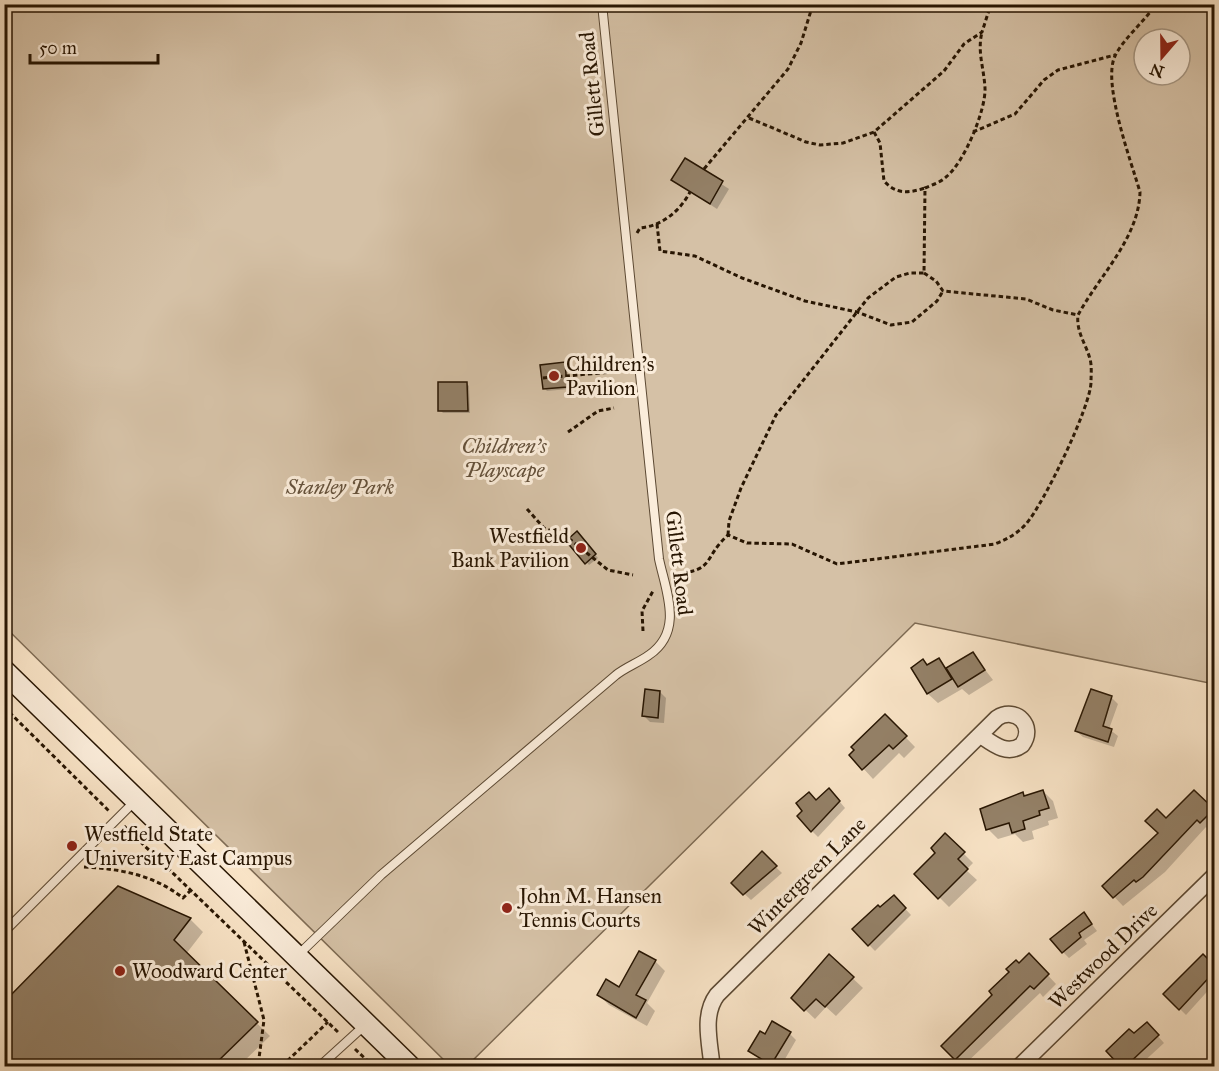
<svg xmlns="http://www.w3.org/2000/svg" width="1219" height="1071" viewBox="0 0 1219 1071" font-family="'IM FELL Great Primer',serif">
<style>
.green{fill:#d5c1a6;stroke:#7e6b54;stroke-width:1.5;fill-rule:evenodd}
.shadow{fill:#0003}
.building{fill:#948168;stroke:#271502;stroke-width:1.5}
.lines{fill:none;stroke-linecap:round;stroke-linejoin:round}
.lane-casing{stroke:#5c4933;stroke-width:10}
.street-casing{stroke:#5c4933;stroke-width:18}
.secondary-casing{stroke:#271502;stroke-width:24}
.path{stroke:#271502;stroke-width:3;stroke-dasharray:4.5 3;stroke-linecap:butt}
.lane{stroke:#fbeddb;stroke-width:8}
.street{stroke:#fbeddb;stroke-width:15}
.secondary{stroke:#fbeddb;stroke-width:21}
.poi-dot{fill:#8f2418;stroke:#fbeddb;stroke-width:2}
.labels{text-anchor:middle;stroke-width:6;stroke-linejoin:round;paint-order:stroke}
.street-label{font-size:21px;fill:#271502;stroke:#fbeddb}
.poi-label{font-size:21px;fill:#271502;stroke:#fbeddb;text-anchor:start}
.park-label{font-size:21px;font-style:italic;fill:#64513b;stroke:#fbeddb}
</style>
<rect width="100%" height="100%" fill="#f9e4c7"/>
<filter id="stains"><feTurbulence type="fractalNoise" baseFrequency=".00333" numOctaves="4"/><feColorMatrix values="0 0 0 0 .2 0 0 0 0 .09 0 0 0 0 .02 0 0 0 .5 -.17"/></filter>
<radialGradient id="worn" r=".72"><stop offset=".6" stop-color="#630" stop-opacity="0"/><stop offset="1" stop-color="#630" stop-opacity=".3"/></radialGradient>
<path class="green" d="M4,5h1210v673l-5,5 -294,-60 -448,443h-17l-445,-439zM1144,39h36v36h-36z"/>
<g class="shadow">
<polygon points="685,160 729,189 717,209 673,180"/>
<polygon points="564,364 567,367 569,389 547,391 544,388"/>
<polygon points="466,383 469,386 470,413 443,413 440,410"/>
<polygon points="577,533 598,558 589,565 568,541"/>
<polygon points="973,654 993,680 969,695 962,689 938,703 928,694 913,668 928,666 938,660 948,669"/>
<polygon points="660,692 666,698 664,723 650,722 644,716"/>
<polygon points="1111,697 1118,704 1109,729 1118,736 1114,747 1083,737 1076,731"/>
<polygon points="885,716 915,747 904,758 899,753 873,779 851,755"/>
<polygon points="1043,791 1053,801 1058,818 1048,821 1049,825 1032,831 1034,839 1023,842 1015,834 998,839 988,829 1023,794 1026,797"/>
<polygon points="1195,792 1214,812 1214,825 1209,830 1206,827 1165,872 1123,906 1104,886 1160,833"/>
<polygon points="835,796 845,808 818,837 812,831 816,801"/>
<polygon points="945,835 973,863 966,870 977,880 949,907 916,874 937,853"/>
<polygon points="762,854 782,873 751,900 733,883"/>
<polygon points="894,897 911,915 875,951 854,929"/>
<polygon points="1084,914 1097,931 1084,940 1087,944 1069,958 1063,952"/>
<polygon points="190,919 203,932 186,954 270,1036 239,1066 4,1066 4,1004"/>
<polygon points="1029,955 1056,984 1043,997 1040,993 963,1066 943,1046"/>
<polygon points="829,956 863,988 836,1016 826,1007 815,1019 793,998"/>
<polygon points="655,961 665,971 647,1003 655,1011 647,1026 609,1005 599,995 619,989"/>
<polygon points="1214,968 1214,984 1186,1015 1165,994"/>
<polygon points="1147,1024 1164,1043 1139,1066 1122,1066 1108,1051 1134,1035"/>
<polygon points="790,1034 796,1040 781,1066 755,1054 755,1056 750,1051 765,1036"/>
</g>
<g class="building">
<polygon points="685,158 723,181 710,204 671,180"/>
<polygon points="565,362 567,387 543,389 540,365"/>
<polygon points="438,382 467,382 468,411 438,411"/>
<polygon points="577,531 596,554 585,564 566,541"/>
<polygon points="973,652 985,670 958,687 946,668"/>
<polygon points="939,658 952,679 927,694 911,668 923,659 927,665"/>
<polygon points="645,689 660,691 658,718 642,716"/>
<polygon points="1091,689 1112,696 1103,726 1112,729 1108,742 1075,731"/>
<polygon points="885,714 907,736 893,749 889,745 862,770 849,755 854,750 851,747"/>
<polygon points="829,788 840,801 811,832 797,816 802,811 796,803 809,792 816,800"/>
<polygon points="1043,790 1049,808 1039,811 1040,815 1023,821 1025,829 1012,833 1009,823 986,830 980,809 1023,792 1024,796"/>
<polygon points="1194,790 1214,809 1200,823 1197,820 1143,877 1136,882 1134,880 1113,898 1102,886 1158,833 1145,821 1157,809 1166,818"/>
<polygon points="945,833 965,852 958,859 968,869 938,899 914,874 935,853 931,848"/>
<polygon points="762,851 777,866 743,895 731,883"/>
<polygon points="118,886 191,918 174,940 258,1022 213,1066 4,1066 4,1002"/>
<polygon points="894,895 906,908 868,946 852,929 878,905 880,907"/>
<polygon points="1084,912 1092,924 1079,933 1081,937 1062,953 1050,939"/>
<polygon points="639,951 656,960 636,995 646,1000 636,1018 597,995 606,979 619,987"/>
<polygon points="1029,953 1049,974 1034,989 1030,986 955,1060 941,1046 992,995 989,991 1009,972 1006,969 1016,960 1019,963"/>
<polygon points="829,954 854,977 825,1007 816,999 804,1011 791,998"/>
<polygon points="1203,954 1215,966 1215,971 1179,1010 1163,994"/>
<polygon points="772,1021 791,1032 771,1065 748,1051 760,1031 765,1034"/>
<polygon points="1147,1022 1159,1035 1126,1066 1120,1066 1106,1051 1129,1029 1134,1033"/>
</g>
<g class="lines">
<defs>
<g id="lane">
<polyline points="4,932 135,801"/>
<path d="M297,956l84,-81 235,-200c10,-8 22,-12 33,-20 35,-24 17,-63 10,-96l-57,-555"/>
<polyline points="320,1066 365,1025"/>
</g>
<g id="street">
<path d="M712,1066c-2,-23 -10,-51 5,-71l280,-277c19,-12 39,8 25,27 -15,11 -29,-1 -42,-10"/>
<polyline points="1020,1066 1214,876"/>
</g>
<polyline id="secondary" points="4,671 409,1066"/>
</defs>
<use href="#lane" class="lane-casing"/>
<use href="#street" class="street-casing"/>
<use href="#secondary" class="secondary-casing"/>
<g class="path">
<polyline points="749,118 806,142 820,145 843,143 874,132 944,71 964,44 982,32 991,4"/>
<path d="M874,132l6,11 4,38c13,14 25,12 41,7"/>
<polyline points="973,132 1015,114 1044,80 1058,70 1115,55"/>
<polyline points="704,169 788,69 801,43 813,4"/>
<polyline points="657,224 660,251 695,256 742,278 805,301 857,312 891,325 912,322 937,301 943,291"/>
<path d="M637,233l3,-5c22,-2 40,-17 50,-36"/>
<polyline points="924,273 936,281 943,291 1026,299 1053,310 1078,315"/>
<polyline points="543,378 612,372"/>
<polyline points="568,432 598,411 614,408"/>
<polyline points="527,509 544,528 567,537 608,570 633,575"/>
<path d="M728,535l1,-14 12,-33 35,-73 92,-117 28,-21 14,-4h14l1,-85c7,-3 16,-6 21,-11 18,-14 40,-67 39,-89 -1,-20 -8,-36 -3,-56"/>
<path d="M675,574c41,-4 27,-15 53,-39l19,8 45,1 45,20 158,-20c12,-5 22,-10 31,-20 17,-19 65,-118 65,-142 0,-7 1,-16 -1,-23 -4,-15 -14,-27 -12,-44 21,-39 61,-77 62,-123 -9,-31 -38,-109 -25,-136 8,-17 30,-35 41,-52"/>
<polyline points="643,631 642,611 653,591"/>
<polyline points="4,707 109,811"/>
<polyline points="124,826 340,1034"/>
<path d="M84,867c37,2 70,8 99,31l7,-7"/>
<polyline points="244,942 264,1020 258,1066"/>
<polyline points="355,1049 373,1066"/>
<polyline points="282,1066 328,1022"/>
</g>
<use href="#lane" class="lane"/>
<use href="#street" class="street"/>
<use href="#secondary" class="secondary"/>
</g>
<g class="poi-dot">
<circle cx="554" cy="376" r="6"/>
<circle cx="581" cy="548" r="6"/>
<circle cx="72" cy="846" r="6"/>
<circle cx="507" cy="908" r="6"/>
<circle cx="120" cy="971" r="6"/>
</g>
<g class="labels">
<g class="street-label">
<text transform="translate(592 84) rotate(-96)" y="7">Gillett Road</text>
<text transform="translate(679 563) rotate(83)" y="7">Gillett Road</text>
<text transform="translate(807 876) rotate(-45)" y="7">Wintergreen Lane</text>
<text transform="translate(1103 956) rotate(-44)" y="7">Westwood Drive</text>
</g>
<g class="poi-label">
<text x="566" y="371">Children's<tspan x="566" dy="24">Pavilion</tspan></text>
<text x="569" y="543" text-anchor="end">Westfield<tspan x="569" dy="24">Bank Pavilion</tspan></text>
<text x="84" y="841">Westfield State<tspan x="84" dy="24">University East Campus</tspan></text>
<text x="519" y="903">John M. Hansen<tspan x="519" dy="24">Tennis Courts</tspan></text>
<text x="132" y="978">Woodward Center</text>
</g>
<g class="park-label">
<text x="504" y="453">Children's<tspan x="504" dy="24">Playscape</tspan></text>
<text x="340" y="494">Stanley Park</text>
</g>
</g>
<rect width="1219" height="1071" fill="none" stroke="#f9e4c7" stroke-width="24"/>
<rect x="6" y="6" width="1207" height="1059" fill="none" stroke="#271502" stroke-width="3"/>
<rect x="12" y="12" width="1195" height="1047" fill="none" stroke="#271502" stroke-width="1.5"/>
<g transform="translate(1162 57) rotate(200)"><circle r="28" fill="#fbeddb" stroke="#a69784" stroke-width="1.5"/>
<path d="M0-4.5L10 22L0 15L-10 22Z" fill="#8f2418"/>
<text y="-9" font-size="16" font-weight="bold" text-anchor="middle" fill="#271502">N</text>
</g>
<path d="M30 54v9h128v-9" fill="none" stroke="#271502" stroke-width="3"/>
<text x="39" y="54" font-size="18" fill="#271502" stroke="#fbeddb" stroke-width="4.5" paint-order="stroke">50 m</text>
<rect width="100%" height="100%" filter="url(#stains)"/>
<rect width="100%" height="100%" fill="url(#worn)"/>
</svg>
